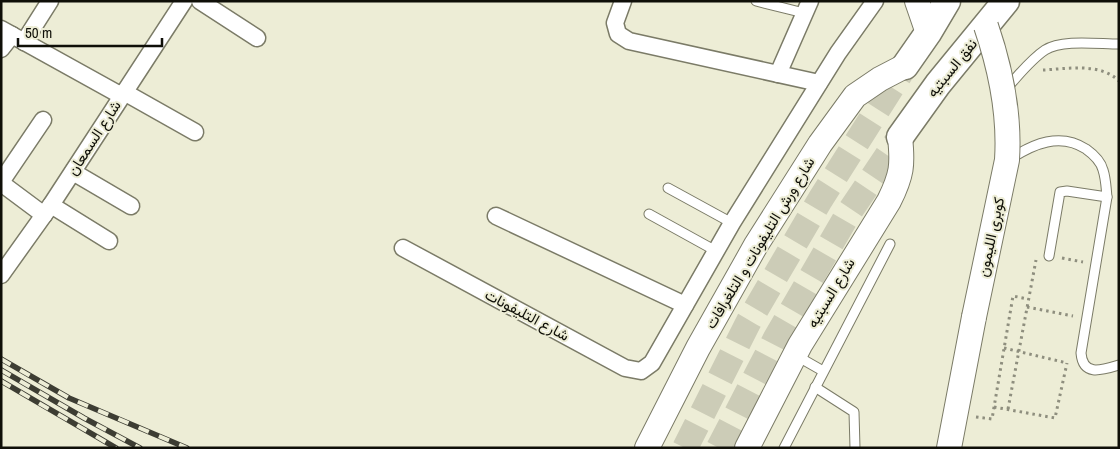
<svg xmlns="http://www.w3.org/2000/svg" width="1120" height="449" viewBox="0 0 1120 449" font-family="'Archivo Narrow',Vazirmatn,sans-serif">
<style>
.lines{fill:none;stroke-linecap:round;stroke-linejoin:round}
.primary-tunnel{stroke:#ccccb7;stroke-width:26;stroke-dasharray:26 13;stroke-linecap:butt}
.lane-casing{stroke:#7b7b67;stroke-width:11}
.street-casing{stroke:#7b7b67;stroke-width:19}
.secondary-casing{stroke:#7b7b67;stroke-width:26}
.primary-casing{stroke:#7b7b67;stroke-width:29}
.path{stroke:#8e8e7e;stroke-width:3;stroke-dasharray:2.5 4;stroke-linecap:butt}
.lane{stroke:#fff;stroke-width:9}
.street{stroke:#fff;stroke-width:16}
.secondary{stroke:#fff;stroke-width:24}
.primary{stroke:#fff;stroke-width:26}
.rail-casing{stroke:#3d3d33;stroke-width:5.5}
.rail{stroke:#ededd6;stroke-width:4;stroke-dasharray:11;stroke-linecap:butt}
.secondary-bridge-casing{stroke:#7b7b67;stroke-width:26;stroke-linecap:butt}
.secondary-bridge{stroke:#fff;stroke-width:24}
.labels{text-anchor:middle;stroke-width:4;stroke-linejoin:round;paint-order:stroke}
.street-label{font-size:15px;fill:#0f0f08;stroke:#ededd6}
</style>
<rect width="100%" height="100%" fill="#ededd6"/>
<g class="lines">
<g class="primary-tunnel">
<polyline points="685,448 749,321 820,200 905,66"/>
<polyline points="719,448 776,338 848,214 900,137"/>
</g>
<defs>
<g id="lane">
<polyline points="756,1 804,13"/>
<path d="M1006,89c12,-13 24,-29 39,-39 17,-11 53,-6 74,-6"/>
<path d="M1010,159c23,-15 50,-27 76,-10 7,5 15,13 17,21 3,9 3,18 4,27l-26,156c2,24 21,17 38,12"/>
<polyline points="668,188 732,223"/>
<polyline points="649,214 716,251"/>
<polyline points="1049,256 1060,192 1067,191 1107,197"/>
<polyline points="795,355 823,371"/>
<polyline points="815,387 854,412 855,448"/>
<polyline points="784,448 890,244"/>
</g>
<g id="street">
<polyline points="200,1 257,38"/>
<polyline points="623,1 615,23 618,34 629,41 819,83"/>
<polyline points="1,29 122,96"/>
<polyline points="24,42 50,1"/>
<polyline points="1,49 12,35"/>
<polyline points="778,74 810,1"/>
<polyline points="124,92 195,132"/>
<polyline points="73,172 131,206"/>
<polyline points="1,182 43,120"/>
<polyline points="1,183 44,215"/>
<polyline points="51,205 109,241"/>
<polyline points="496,216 685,305"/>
<polyline points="403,248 625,368 641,371 652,363 732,223 838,53 875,1"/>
<polyline points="1,275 51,205 184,1"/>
</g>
<g id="secondary">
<polyline points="917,1 928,33"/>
<polyline points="647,448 698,348 756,245 820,144 855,96 880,79 905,66"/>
<path d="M747,448l53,-103 89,-144c13,-26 14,-36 11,-64"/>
<polyline points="949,448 974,317"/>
</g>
<g id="primary">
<polyline points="905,66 928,33 947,1"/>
<polyline points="900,137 938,84 1006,1"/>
</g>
</defs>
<use href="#lane" class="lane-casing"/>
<use href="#street" class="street-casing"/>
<use href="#secondary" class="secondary-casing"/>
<use href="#primary" class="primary-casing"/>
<g class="path">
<path d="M1043,70c23,-1 57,-8 76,11"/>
<polyline points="1062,258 1083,262"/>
<polyline points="1027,307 1073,316"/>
<polyline points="1004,348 1067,363"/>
<polyline points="994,407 1055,418 1067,363"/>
<polyline points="1008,409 1036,260"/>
<polyline points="976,417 992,419 1013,296 1028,299"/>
</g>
<use href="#lane" class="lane"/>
<use href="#street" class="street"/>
<use href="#secondary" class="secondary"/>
<use href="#primary" class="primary"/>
<defs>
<g id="rail">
<polyline points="1,359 69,398 187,448"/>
<polyline points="1,370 84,418 140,448"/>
<polyline points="1,381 116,448"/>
</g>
</defs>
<use href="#rail" class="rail-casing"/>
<use href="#rail" class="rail"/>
<defs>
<path id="secondary-bridge" d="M974,317l33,-157c3,-46 -6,-90 -21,-134"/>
</defs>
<use href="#secondary-bridge" class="secondary-bridge-casing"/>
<use href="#secondary-bridge" class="secondary-bridge"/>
</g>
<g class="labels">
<g class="street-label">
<text transform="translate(952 68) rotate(-51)" y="5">نفق السبتيه</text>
<text transform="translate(94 138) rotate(-57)" y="5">شارع السمعان</text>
<text transform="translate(991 237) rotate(-78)" y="5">كوبرى الليمون</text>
<text transform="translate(760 243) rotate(-59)" y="5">شارع ورش التليفونات و التلغرافات</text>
<text transform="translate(831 293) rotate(-59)" y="5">شارع السبتيه</text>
<text transform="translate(527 315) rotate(28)" y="5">شارع التليفونات</text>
</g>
</g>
<rect width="1120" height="449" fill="none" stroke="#0f0f08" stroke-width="5"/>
<path d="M18 38v8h144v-8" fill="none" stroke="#0f0f08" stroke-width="2.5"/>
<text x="25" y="38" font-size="15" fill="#0f0f08" stroke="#ededd6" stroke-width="4" paint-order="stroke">50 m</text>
</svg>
